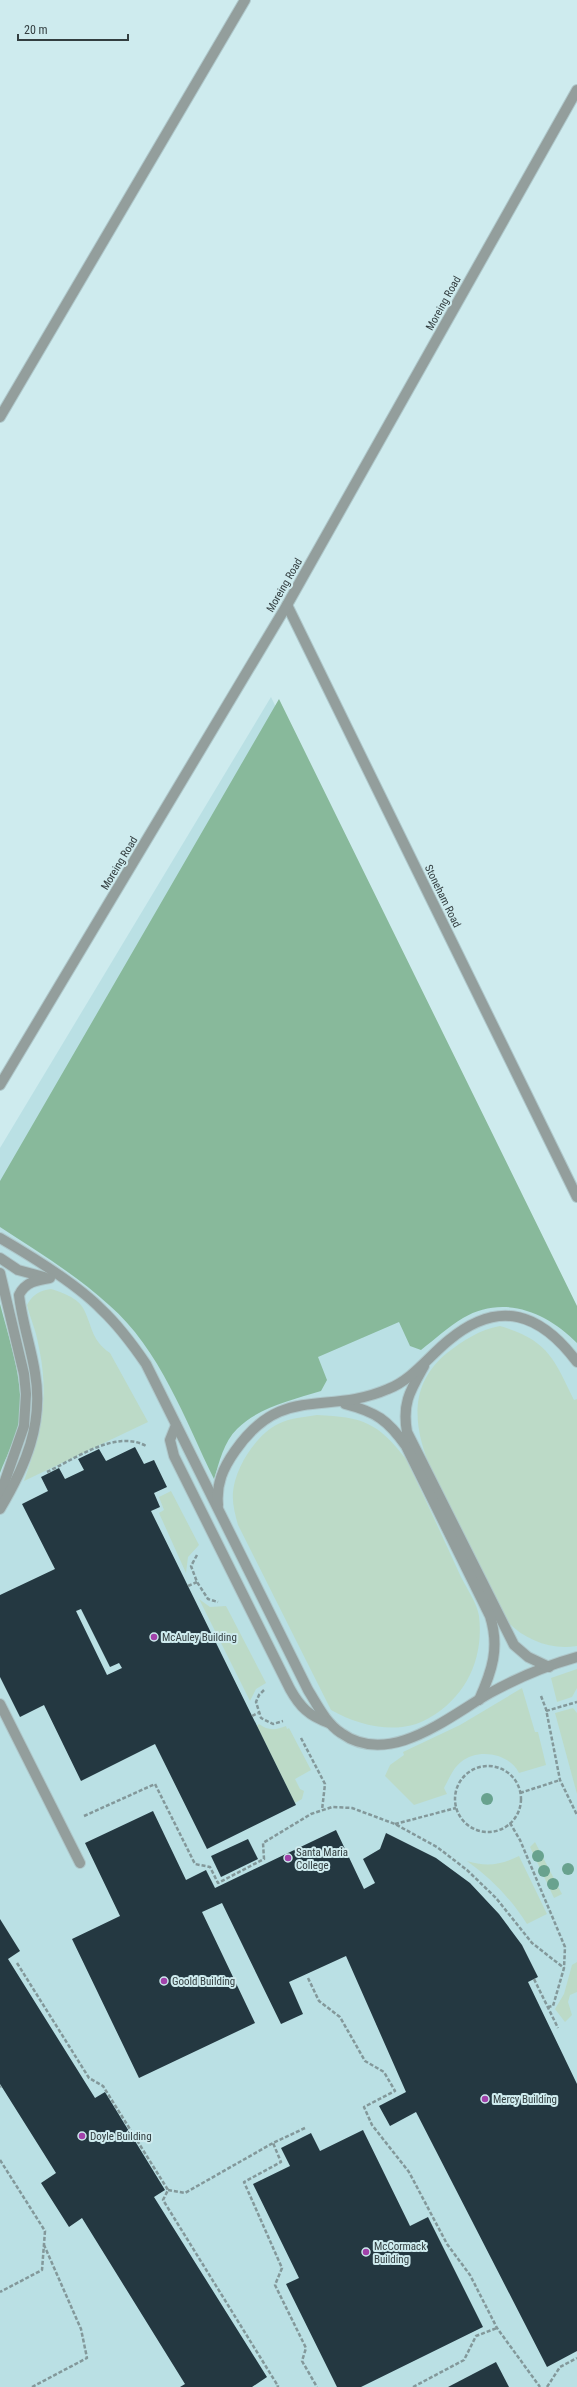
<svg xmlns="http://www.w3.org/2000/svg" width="577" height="2387" viewBox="0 0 577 2387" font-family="'Roboto Condensed',sans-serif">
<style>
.built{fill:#bae0e4}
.green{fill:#bcdac7}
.forest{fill:#88b99b}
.building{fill:#243841;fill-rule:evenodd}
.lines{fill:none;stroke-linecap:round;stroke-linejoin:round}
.minor-casing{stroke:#afc8cb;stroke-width:12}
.path{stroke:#83989a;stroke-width:2.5;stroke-dasharray:4 2;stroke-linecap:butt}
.minor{stroke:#939e9c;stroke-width:10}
.tree{fill:#68a28e}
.poi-dot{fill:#a142aa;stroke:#ceebee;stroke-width:1.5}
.labels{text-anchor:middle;stroke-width:4;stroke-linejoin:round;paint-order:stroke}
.street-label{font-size:11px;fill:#333e40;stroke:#ceebee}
.poi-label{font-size:11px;fill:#333e40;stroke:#ceebee;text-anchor:start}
</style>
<rect width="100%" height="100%" fill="#ceebee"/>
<polygon class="built" points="271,697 577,1329 577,2387 0,2387 0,1148"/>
<g class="green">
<path d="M51,1289c10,3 27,9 32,19 10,18 7,31 27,45l38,69 -124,59c18,-51 26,-84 14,-138 -2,-13 -8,-25 -11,-38 6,-11 12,-14 24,-16z"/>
<path d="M500,1326c48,14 54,33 74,74l3,-1v247c-28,5 -57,-8 -75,-30 -16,-20 -29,-58 -40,-82 -26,-56 -77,-130 -15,-181 17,-13 32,-23 53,-27z"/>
<path d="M317,1415c46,2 60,7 89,44 19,39 37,79 55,118 6,12 16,26 18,39 5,43 -13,81 -50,102 -29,18 -70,8 -98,-8l-93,-185c-3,-11 -6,-22 -5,-33 2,-24 23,-57 45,-68 12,-6 26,-7 39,-9z"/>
<polygon points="171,1491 199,1545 188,1557 186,1573 159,1513 164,1510 159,1497"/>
<polygon points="199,1599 210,1607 226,1606 266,1683 256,1689 250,1701"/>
<polygon points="577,1669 577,1688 572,1697 557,1702 551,1678"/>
<path d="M522,1688l13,44h3l8,33 -27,8c-10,-20 -41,-25 -58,-11 -8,6 -12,17 -17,26l3,6 -33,11 -29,-29 5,-11 14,-10 -1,-3 57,-27z"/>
<polygon points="573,1708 577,1713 577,1794 555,1713"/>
<path d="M259,1724c9,7 17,6 27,2l1,3 2,-1 22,42 -16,9 5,10 4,2 -2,8 -7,4 -38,-77z"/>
<polygon points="535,1842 562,1894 554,1898 530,1847"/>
<path d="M519,1856l28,58 -20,10c-16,-25 -36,-46 -60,-63 19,6 34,4 52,-5z"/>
<polygon points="577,1962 577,1992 570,1995 568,2002 572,2015 565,2022 555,2009 564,1994 572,1965"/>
</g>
<g class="forest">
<path d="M279,699l298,607v37c-30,-31 -74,-49 -114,-25 -15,9 -28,21 -42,32l-11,-4 -11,-24 -81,35 9,23 -6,11c-29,9 -62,16 -84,38 -13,12 -18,34 -23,50 -29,-59 -54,-130 -105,-174 -33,-30 -72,-54 -109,-78v-46z"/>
<path d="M0,1304c9,35 23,74 20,111 -1,17 -14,42 -20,58z"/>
</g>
<g class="building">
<path d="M135,1447l9,17 10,-4 13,27 -13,6 6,14 -9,4 145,294 -89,44 -52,-105 -74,37 -37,-76 -24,12 -20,-40v-82l55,-26 -33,-65 26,-13 -7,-14 18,-9 6,11 19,-9 -6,-11 21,-10 7,12zM81,1609l29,58 9,-4 3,5 -15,7 -31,-64z"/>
<polygon points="153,1811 186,1880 206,1870 215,1888 336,1830 364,1889 375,1883 363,1859 380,1849 386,1833 436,1858 470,1883 499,1914 522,1945 538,1977 528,1982 577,2084 577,2351 547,2367 416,2112 390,2126 379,2106 406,2092 346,1956 289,1982 303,2014 281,2024 222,1903 202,1912 255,2023 139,2078 72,1939 120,1916 85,1843"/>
<polygon points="248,1839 258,1859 221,1877 211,1856"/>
<polygon points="0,1919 20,1951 8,1959 95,2098 105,2092 165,2190 154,2197 267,2377 252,2387 180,2387 185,2384 82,2218 69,2227 41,2183 56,2173 0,2084"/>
<polygon points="363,2130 410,2226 428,2217 483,2327 361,2387 337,2387 286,2284 299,2278 253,2184 290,2166 281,2148 311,2133 320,2151"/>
<polygon points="496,2362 509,2387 448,2387"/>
</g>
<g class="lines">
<defs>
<g id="minor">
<polyline points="0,417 245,0"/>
<polyline points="287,605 577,1197"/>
<polyline points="0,1085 287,605 577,90"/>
<path d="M0,1238c31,18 77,46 102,72 17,16 31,35 44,54l162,326c10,16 18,33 33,43 49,35 108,-17 149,-40 27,-15 58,-28 87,-36"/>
<polyline points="0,1258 18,1270 44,1277"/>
<polyline points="0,1273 24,1374 26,1394 24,1426 0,1495"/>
<path d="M424,1366c-14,25 -22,37 -17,66l107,213 14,12 21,10"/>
<path d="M345,1404c31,8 43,16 61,42l84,170c10,32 2,55 -11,84"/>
<path d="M176,1425l-6,15 4,16 116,233c10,18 19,27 39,34"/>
<path d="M218,1505c-2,-21 5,-37 17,-54 47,-68 91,-35 153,-62 24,-9 41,-33 61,-49 51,-42 92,-26 128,22"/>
<path d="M0,1509c25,-42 44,-85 35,-136 -4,-26 -13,-51 -16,-78 6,-13 18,-15 31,-17"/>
<polyline points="0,1704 80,1863"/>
</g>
</defs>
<use href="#minor" class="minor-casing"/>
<g class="path">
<path d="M47,1472c28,-13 69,-43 99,-26"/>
<polyline points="197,1555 191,1566 197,1582 208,1599 218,1602"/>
<polyline points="188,1586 197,1582"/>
<polyline points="264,1690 259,1695 256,1702 261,1718 273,1724 283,1721"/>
<polyline points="541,1696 546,1709 560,1780 577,1815"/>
<polyline points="546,1711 577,1702"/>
<polyline points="252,1716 258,1713"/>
<polyline points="301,1738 325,1784 322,1810"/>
<circle cx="488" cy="1799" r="33"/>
<polyline points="520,1793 560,1780"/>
<polyline points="84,1816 155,1784 195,1864 210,1867 218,1883 264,1859 263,1843 311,1814 332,1807 352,1808 395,1824 437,1847 467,1870 496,1898 532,1943 564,1968"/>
<polyline points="510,1823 520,1840 565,1947 564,1968 553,2006 548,2007"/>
<polyline points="395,1824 456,1808"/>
<polyline points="17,1963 89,2078 103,2086 168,2190 163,2200 278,2386 277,2387"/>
<polyline points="308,1978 319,2001 340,2017 365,2061 384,2072 395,2091 364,2107 372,2125 409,2172 447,2244 470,2275 497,2328 540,2387"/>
<polyline points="534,1979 558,2028"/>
<polyline points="0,2087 1,2086"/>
<polyline points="305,2128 273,2143 281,2162 244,2182 282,2268 275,2285 306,2348 302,2361 317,2387"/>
<polyline points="0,2160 45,2231 42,2270 0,2292"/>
<polyline points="168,2190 185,2193 273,2143"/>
<polyline points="32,2387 87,2358 81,2329 44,2245"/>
<polyline points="413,2387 464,2360 476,2336 497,2328"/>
<polyline points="547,2387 560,2367 577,2358"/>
</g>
<use href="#minor" class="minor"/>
</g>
<g class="tree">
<circle cx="487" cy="1799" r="6"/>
<circle cx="538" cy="1856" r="6"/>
<circle cx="568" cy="1869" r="6"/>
<circle cx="544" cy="1871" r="6"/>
<circle cx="553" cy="1884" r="6"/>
</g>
<g class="poi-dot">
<circle cx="154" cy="1637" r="4"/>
<circle cx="288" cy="1858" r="4"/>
<circle cx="164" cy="1981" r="4"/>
<circle cx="485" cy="2099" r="4"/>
<circle cx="82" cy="2136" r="4"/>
<circle cx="366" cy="2252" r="4"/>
</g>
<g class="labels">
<g class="street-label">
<text transform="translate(443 303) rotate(-61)" y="4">Moreing Road</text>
<text transform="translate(284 585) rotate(-60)" y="4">Moreing Road</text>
<text transform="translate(119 863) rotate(-59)" y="4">Moreing Road</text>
<text transform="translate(443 896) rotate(64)" y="4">Stoneham Road</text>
</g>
<g class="poi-label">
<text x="162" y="1641">McAuley Building</text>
<text x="296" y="1856">Santa Maria<tspan x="296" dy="13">College</tspan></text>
<text x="172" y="1985">Goold Building</text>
<text x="493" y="2103">Mercy Building</text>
<text x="90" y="2140">Doyle Building</text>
<text x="374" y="2250">McCormack<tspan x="374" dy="13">Building</tspan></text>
</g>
</g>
<path d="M18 34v6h110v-6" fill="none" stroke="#333e40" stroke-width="2"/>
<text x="24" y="34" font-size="12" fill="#333e40" stroke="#ceebee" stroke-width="3" paint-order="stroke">20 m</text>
</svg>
